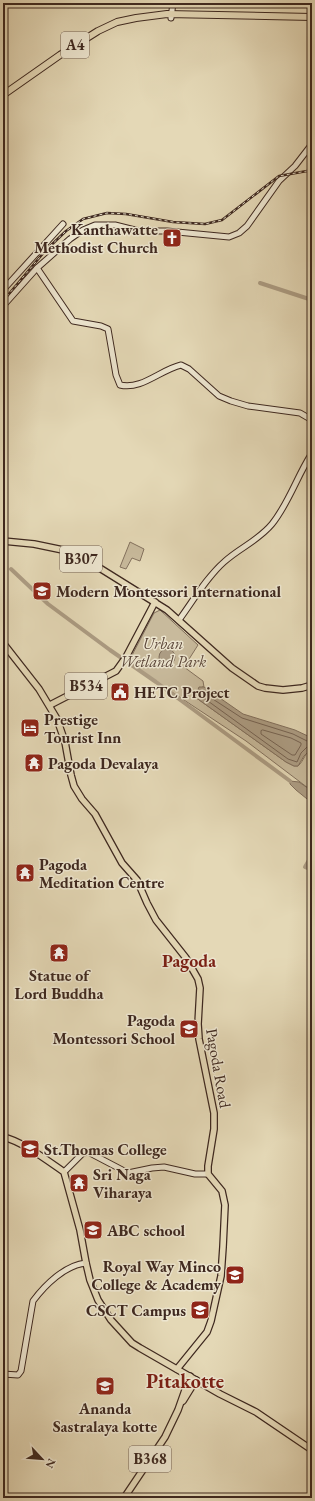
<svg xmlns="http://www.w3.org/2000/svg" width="315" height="1501" viewBox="0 0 315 1501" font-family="'EB Garamond',serif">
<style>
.green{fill:#c8ba9c;stroke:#83715e}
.water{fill:#ac9c83;stroke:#806e5b}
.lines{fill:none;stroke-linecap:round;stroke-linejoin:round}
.shore{stroke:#756251;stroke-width:1}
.canal{stroke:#ac9c83;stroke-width:4}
.secondary-casing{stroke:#3e281f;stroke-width:7}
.primary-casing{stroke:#3e281f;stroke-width:8}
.highway-casing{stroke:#3e281f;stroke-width:8}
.secondary{stroke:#ede6d0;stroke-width:5}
.primary{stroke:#e4d8b6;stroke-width:5.5}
.highway{stroke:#e4d8b6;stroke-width:6}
.rail-casing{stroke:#3e281f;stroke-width:2.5}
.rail{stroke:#ede6d0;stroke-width:1;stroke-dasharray:3;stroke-linecap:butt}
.labels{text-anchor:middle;stroke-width:3;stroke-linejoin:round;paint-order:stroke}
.shield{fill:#ede6d0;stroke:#726154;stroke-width:1}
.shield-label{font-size:15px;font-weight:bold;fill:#3e281f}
.poi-label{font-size:16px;font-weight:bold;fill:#3e281f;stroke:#ede6d0;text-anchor:start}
.park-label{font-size:16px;font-style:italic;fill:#5a4538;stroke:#ede6d0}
.street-label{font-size:16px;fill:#3e281f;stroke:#ede6d0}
.quarter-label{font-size:18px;font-weight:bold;fill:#7a1f14;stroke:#ede6d0}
.district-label{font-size:20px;font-weight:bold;fill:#7a1f14;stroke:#ede6d0}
</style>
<rect width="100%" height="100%" fill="#e4d8b6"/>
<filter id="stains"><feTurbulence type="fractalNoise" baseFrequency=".005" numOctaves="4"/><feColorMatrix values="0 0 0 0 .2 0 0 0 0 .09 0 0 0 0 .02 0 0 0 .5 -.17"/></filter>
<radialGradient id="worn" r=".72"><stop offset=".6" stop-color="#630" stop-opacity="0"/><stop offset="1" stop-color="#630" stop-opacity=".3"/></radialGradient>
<g class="green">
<polygon points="130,542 144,549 140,561 132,558 126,569 120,567"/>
<path d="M160,610l38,35 -14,22 19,14 1,6h-2l-7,10 91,65 8,4h4c6,-5 7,-14 14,-18v43l-66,-50 -118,-78 26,-50z"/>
</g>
<g class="water">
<circle cx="167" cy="657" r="8"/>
<polygon points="199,687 204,687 243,714 295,730 312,738 312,748 304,756 298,766 294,766 286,762 195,697"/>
<polygon points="290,781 299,782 312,791 312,803 296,790 290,784"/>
</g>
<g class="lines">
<g class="shore">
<polygon points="202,692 242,718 293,734 309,742 310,744 301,753 297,762 288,759 201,696 200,694"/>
<polygon points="263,730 291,738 301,743 301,745 295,755 292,755 261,734 261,731"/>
</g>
<g class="canal">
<polyline points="260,283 312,300"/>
<polyline points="11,569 48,604 110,650 156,682 290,781"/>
<polyline points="312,855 305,867 312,870"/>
</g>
<defs>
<g id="secondary">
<polyline points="171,18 173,3"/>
<path d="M37,268l36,53 28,5 7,3 8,46 4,10c22,5 40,-15 61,-20l8,4 30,27 12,5 17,5 52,7 12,7"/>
<polyline points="3,290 63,224"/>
<polyline points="3,306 37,268 70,239 83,230 95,225 115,225 139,231 167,231 229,237 239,233 247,226 279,181 295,166 312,144"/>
<path d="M179,620c14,-19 27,-42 45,-58 15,-14 34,-21 48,-38 17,-21 25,-48 40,-71"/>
<polyline points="64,1172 83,1153 88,1152 128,1173 152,1168 164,1167 195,1174 208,1174"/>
<path d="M3,1374l15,1 3,-4 12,-70c12,-16 32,-36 53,-38"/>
</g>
<g id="primary">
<polyline points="3,541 34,544 63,550 98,567 167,610 232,668 258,686 265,688 283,690 302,688 312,685"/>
<polyline points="3,643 39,689 57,719 65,742 71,775 74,786 82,799 95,814 122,863 137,880 147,903 156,920 186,958 198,979 200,988 198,1024 199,1039 214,1113 214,1129 208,1166 208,1174 222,1191 225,1205 223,1247 221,1276 211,1321 207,1332 177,1369"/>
<polyline points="50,705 116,671 126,657 155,602"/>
<path d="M3,1137c19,4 45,24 61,35l16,58 6,33 4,17 8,20 13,20 21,23 8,5 80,46 36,18 56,38"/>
<polyline points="183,1401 196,1380"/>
<polyline points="124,1498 165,1437 178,1410 190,1376"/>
</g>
<polyline id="highway" points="3,95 60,55 98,31 117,22 136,18 167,14 312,17"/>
</defs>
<use href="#secondary" class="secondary-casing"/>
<use href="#primary" class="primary-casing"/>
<use href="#highway" class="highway-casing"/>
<use href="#secondary" class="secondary"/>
<use href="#primary" class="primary"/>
<use href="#highway" class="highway"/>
<defs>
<polyline id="rail" points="3,301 45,251 66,231 83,219 107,213 126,214 173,222 205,224 222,220 279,176 307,171 312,172"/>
</defs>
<use href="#rail" class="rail-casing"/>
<use href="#rail" class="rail"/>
</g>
<defs>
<symbol id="church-square" viewBox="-11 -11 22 22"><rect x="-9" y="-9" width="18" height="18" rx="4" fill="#8f2418" stroke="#ede6d0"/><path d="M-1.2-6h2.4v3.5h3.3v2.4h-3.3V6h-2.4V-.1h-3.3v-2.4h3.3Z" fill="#fff"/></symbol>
<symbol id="school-square" viewBox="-11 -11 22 22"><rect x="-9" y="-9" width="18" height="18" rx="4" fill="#8f2418" stroke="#ede6d0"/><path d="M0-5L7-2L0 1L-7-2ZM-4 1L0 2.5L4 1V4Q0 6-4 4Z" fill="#fff"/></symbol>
<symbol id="civic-square" viewBox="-11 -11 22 22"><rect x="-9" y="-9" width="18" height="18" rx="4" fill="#8f2418" stroke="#ede6d0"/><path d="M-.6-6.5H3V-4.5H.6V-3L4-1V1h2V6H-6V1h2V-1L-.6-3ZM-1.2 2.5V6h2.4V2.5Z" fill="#fff"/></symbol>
<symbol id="hotel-square" viewBox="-11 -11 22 22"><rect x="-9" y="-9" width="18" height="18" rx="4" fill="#8f2418" stroke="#ede6d0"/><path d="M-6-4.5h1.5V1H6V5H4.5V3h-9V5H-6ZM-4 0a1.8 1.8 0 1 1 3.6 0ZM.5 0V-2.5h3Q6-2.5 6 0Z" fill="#fff"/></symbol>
<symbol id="temple-square" viewBox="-11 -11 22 22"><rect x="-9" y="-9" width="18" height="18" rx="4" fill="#8f2418" stroke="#ede6d0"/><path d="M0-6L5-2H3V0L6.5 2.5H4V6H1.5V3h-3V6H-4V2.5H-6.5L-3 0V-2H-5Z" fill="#fff"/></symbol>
<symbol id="university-square" viewBox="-11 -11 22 22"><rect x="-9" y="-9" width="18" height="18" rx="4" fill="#8f2418" stroke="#ede6d0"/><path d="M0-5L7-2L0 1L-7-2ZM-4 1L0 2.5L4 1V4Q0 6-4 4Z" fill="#fff"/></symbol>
</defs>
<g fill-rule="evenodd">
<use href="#church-square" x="161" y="227" width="22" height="22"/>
<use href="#school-square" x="31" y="580" width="22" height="22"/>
<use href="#civic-square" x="109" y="681" width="22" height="22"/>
<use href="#hotel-square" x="19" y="717" width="22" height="22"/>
<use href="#temple-square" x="23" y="752" width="22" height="22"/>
<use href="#temple-square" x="14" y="862" width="22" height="22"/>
<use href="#temple-square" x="48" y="942" width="22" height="22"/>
<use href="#school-square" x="178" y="1018" width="22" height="22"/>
<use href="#school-square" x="19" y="1138" width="22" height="22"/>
<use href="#temple-square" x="68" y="1172" width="22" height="22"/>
<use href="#school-square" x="82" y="1219" width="22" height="22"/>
<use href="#school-square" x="224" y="1264" width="22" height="22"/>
<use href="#university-square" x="189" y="1299" width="22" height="22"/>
<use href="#school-square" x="94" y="1375" width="22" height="22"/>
</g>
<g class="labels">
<g class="shield">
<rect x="61" y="32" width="28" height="26" rx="3"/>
<rect x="60" y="546" width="42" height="26" rx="3"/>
<rect x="65" y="673" width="42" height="26" rx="3"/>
<rect x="129" y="1446" width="42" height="26" rx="3"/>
</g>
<g class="shield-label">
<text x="75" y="50">A4</text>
<text x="81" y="564">B307</text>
<text x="86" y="691">B534</text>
<text x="150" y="1464">B368</text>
</g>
<g class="poi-label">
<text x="158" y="235" text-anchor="end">Kanthawatte<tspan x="158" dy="18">Methodist Church</tspan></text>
<text x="56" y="597">Modern Montessori International</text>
<text x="134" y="698">HETC Project</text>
<text x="44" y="725">Prestige<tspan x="44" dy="18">Tourist Inn</tspan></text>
<text x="48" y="769">Pagoda Devalaya</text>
<text x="39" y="870">Pagoda<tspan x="39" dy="18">Meditation Centre</tspan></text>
<text x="59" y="981" text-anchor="middle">Statue of<tspan x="59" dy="18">Lord Buddha</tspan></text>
<text x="175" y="1026" text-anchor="end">Pagoda<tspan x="175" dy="18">Montessori School</tspan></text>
<text x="44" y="1155">St.Thomas College</text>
<text x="93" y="1180">Sri Naga<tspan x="93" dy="18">Viharaya</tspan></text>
<text x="107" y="1236">ABC school</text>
<text x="221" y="1272" text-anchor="end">Royal Way Minco<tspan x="221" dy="18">College &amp; Academy</tspan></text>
<text x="186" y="1316" text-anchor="end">CSCT Campus</text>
<text x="105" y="1414" text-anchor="middle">Ananda<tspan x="105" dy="18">Sastralaya kotte</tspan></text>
</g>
<g class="park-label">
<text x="163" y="649">Urban<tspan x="163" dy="18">Wetland Park</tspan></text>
</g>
<g class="street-label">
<text transform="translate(219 1068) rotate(80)" y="6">Pagoda Road</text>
</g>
<g class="quarter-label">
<text x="189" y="967">Pagoda</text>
</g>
<g class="district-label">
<text x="185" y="1388">Pitakotte</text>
</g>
</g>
<rect width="315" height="1501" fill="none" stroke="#e4d8b6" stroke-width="16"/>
<rect x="4" y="4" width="307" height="1493" fill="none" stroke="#3e281f" stroke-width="2"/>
<rect x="8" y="8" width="299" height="1485" fill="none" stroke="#3e281f"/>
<g transform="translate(42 1459) rotate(116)" stroke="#ede6d0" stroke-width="3" paint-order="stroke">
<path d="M0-3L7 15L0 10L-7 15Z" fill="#3e281f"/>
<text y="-6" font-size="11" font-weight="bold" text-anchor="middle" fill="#3e281f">N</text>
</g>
<rect width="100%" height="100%" filter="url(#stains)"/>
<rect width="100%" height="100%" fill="url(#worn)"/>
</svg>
